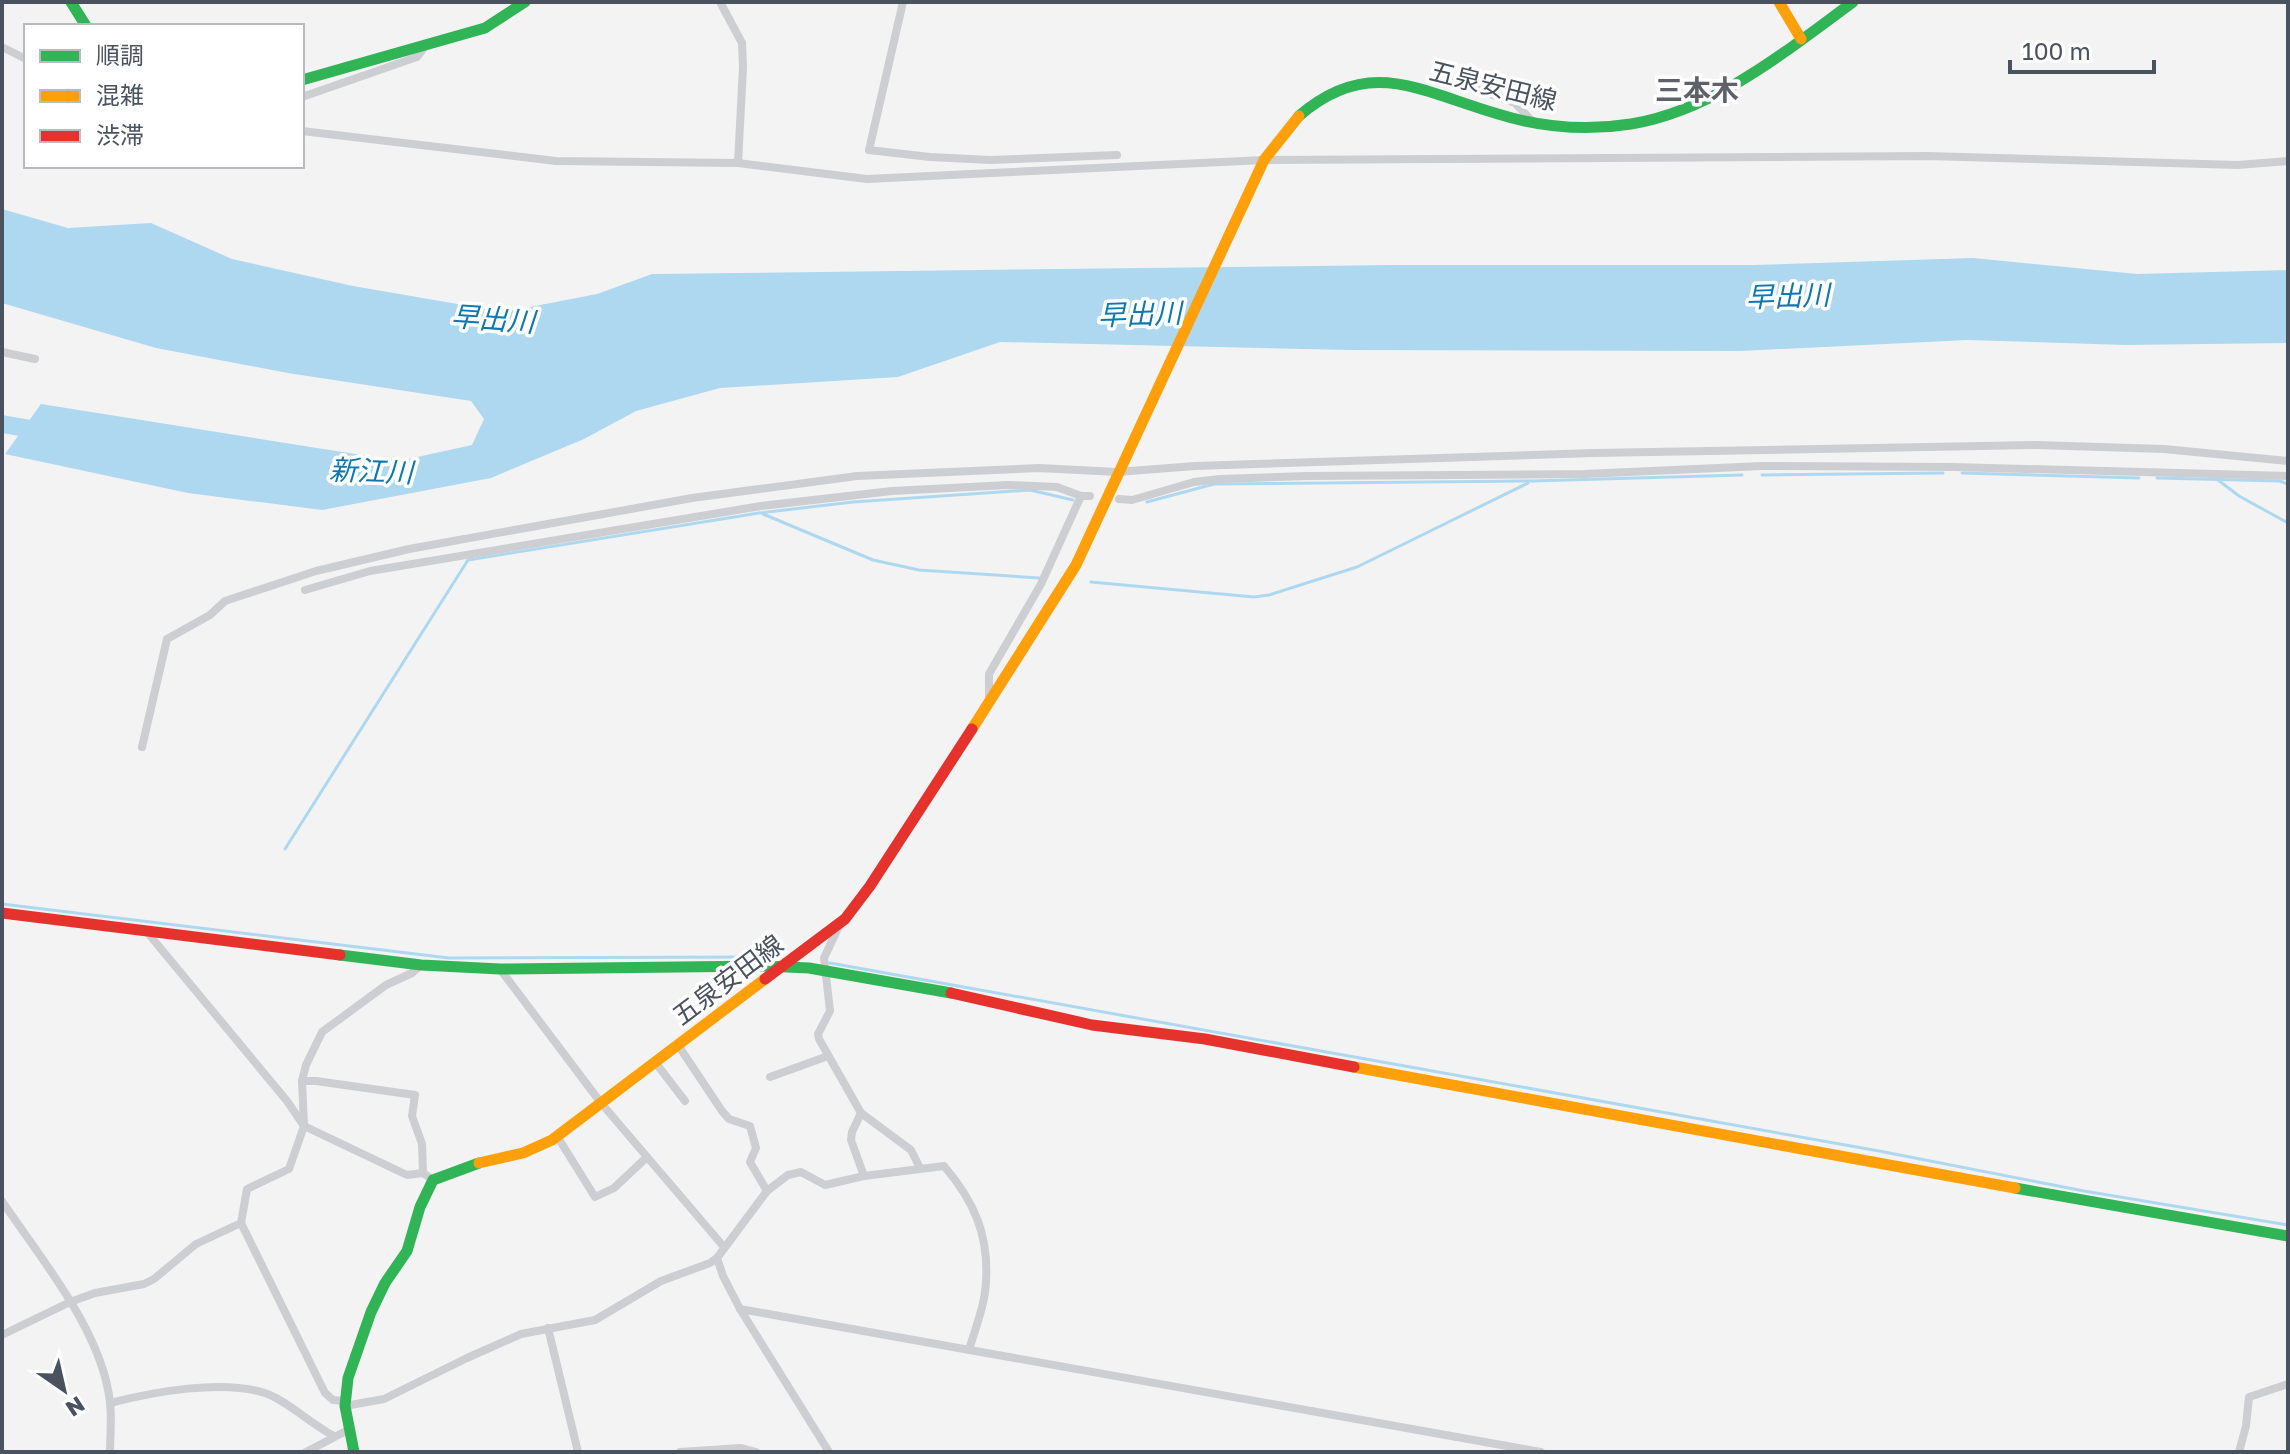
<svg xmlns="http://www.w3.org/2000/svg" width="2290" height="1454" viewBox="0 0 2290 1454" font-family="'Golos Text','Noto Sans JP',sans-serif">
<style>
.water{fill:#aed8ef}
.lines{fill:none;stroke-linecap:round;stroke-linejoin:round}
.stream{stroke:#aed8ef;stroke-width:3}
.river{stroke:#aed8ef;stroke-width:18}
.street{stroke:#cdced1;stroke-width:8}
.fast{stroke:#30b455;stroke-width:11}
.slow{stroke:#ff9f0a;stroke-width:11}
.jam{stroke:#e5322d;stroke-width:11}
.labels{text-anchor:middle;stroke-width:7;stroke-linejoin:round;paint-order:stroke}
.street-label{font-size:26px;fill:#4a5260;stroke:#fff}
.neighbourhood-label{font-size:28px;font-weight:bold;fill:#5e6167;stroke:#fff}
.water-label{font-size:28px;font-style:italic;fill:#0d78b0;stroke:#fff}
</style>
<rect width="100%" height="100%" fill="#f3f3f3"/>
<polygon class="water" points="2,209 68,228 151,223 232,259 353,286 504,312 597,294 652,274 1395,265 1753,265 1973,258 2137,274 2288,270 2288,343 2125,345 1967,340 1740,351 1350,350 1000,342 898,377 720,388 636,411 584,439 491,478 322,510 188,493 5,454 41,404 399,461 472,445 484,419 471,401 288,373 156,348 2,303"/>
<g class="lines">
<g class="stream">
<polyline points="1962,473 2139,478"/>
<polyline points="1762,475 1943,473"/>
<polyline points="2157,478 2280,481 2288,484"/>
<polyline points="2218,480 2239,496 2288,523"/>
<polyline points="1147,502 1214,484 1532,481 1742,475"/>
<polyline points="763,514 873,560 919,570 1039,578"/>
<polyline points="1091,582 1254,597 1269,595 1357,567 1528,483"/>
<polyline points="285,849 468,560 759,513 853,502 1030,490 1073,500"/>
<polyline points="2,904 449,958 763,957"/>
<polyline points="830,963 1879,1151 2084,1191 2288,1225"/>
</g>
<polyline class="river" points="2,424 48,432"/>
<g class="street">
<polyline points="720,2 742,43 743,67 738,163"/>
<polyline points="903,2 869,150 930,157 990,160 1117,155"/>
<polyline points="2,47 26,59"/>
<polyline points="1449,79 1515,103 1532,121"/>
<polyline points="302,97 417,57 426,45"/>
<polyline points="302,131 556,161 738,163 867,179 1264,160 1927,156 2238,165 2288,161"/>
<polyline points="2,352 35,359"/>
<polyline points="1119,499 1132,500 1194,482 1220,479 1307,476 1585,474 1762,466 1953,467 2288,476"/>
<polyline points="305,590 370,571 761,506 892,491 1008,485 1057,487 1081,496 1090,496"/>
<polyline points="989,701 989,674 1041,584 1081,496"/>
<polyline points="142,747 167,639 210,615 225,601 316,571 409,549 692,498 857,476 1039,468 1117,472 1195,466 1594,453 2036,445 2164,449 2288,461"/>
<polyline points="840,924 824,958 830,1011 818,1034 819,1039 861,1113 852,1132 851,1140 864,1176"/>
<polyline points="147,932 287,1101 304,1126 407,1175 423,1173 433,1180"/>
<polyline points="500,969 601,1103 724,1247"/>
<polyline points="678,1045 722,1111 729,1119 750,1126 756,1148 750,1162 767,1191"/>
<polyline points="655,1062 685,1101"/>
<polyline points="770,1077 828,1056"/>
<polyline points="302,1081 316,1081 415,1095 412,1116 422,1144 423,1173"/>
<polyline points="861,1113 911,1150 920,1168"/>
<polyline points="557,1136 595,1197 614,1188 647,1157"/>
<path d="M2,1201c39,58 100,130 108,201 2,16 0,34 0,50"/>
<polyline points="241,1223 325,1393 333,1400 345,1401"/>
<polyline points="717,1258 723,1276 740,1309 829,1452"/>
<polyline points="740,1309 1541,1452"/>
<polyline points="548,1328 578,1452"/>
<polyline points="2,1335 70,1302 95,1293 144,1284 154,1279 196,1244 241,1223 247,1189 289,1169 304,1126 302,1081 306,1065 322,1032 386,985 412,973 421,965"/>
<path d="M110,1403c43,-11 112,-24 155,-10 21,7 47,32 69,43"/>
<path d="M345,1406l39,-7 83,-41 54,-24 74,-14 66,-39 49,-18 7,-5 50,-67 21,-16 13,-3 24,13 39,-9 80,-10c30,35 45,69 42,116 -1,23 -11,47 -17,68"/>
<polyline points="306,1452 348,1430"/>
<polyline points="680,1452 741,1448 756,1452"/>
<polyline points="2239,1452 2246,1426 2249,1397 2288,1384"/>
</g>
<g class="fast">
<polyline points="71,2 86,26"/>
<polyline points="302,80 485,28 525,2"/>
<path d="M1299,116c71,-61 122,-24 199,-2 42,13 89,17 133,10 84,-14 155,-73 222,-122"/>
<polyline points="340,955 421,965 500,969 765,966 809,968 951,993"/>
<polyline points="2015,1188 2288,1236"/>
<polyline points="354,1452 345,1406 348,1378 371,1312 385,1283 407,1251 420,1207 433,1180 479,1163"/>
</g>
<g class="slow">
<polyline points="1779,2 1801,39"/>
<polyline points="972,729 1076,565 1264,160 1299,116"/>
<polyline points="1354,1067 2015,1188"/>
<polyline points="479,1163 523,1153 552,1140 765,979"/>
</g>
<g class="jam">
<polyline points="2,913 340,955"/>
<polyline points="765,979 845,919 870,886 972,729"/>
<polyline points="951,993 1092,1025 1205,1039 1354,1067"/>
</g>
</g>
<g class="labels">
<g class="street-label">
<text transform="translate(1493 86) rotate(14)" y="9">五泉安田線</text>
<text transform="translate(728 980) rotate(-37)" y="9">五泉安田線</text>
</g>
<g class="neighbourhood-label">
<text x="1697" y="100">三本木</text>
</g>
<g class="water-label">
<text transform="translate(1788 296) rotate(-2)" y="10">早出川</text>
<text transform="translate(1140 314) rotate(-2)" y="10">早出川</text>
<text transform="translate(493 319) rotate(4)" y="10">早出川</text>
<text transform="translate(371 471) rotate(2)" y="10">新江川</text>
</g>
</g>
<rect width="2290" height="1454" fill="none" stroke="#4a5260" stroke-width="8"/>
<rect x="24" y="24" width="280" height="144" fill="#ffffff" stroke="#b7babf" stroke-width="2"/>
<rect x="40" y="50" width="40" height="12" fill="#30b455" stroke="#b7babf" stroke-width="2"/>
<text x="96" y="64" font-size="24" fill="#4a5260">順調</text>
<rect x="40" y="90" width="40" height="12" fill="#ff9f0a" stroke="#b7babf" stroke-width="2"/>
<text x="96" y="104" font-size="24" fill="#4a5260">混雑</text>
<rect x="40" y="130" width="40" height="12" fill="#e5322d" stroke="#b7babf" stroke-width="2"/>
<text x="96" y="144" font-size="24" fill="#4a5260">渋滞</text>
<g transform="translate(64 1390) rotate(146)" stroke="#ffffff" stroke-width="6" paint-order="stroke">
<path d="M0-6L14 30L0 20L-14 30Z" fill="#4a5260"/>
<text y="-12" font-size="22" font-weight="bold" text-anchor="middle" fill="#4a5260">N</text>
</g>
<path d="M2010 60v12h144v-12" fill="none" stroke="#4a5260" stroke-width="4"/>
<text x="2022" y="60" font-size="24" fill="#4a5260" stroke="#ffffff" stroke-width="6" paint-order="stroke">100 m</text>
</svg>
